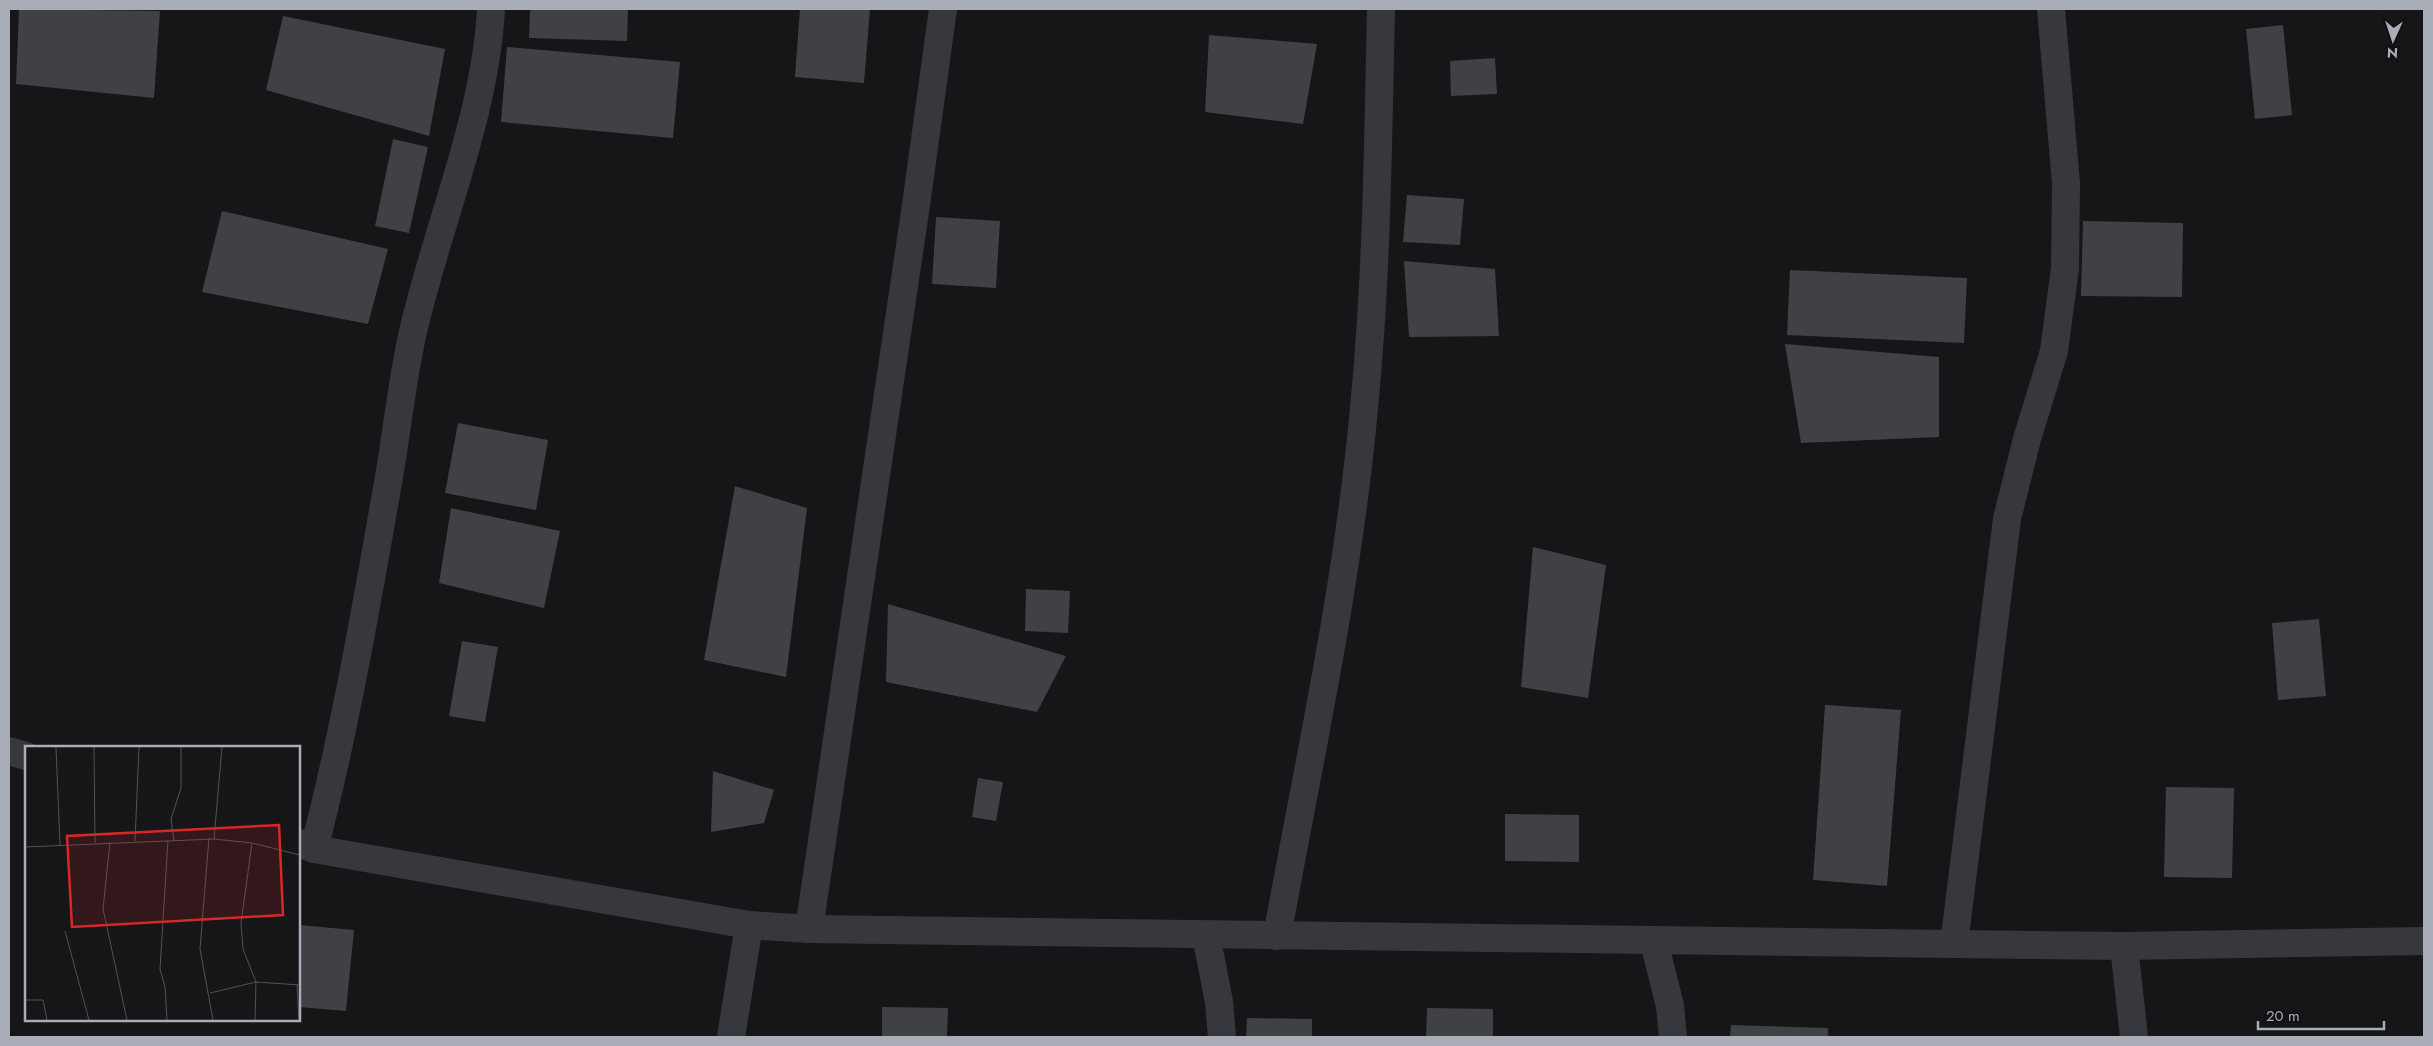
<svg xmlns="http://www.w3.org/2000/svg" width="2433" height="1046" viewBox="0 0 2433 1046" font-family="Jost,sans-serif">
<style>
.building{fill:#404145}
.lines{fill:none;stroke-linecap:round;stroke-linejoin:round}
.street{stroke:#37383d;stroke-width:28}
.inset-road{fill:none;stroke:#505258;stroke-width:1}
.view{fill:#d62828;fill-opacity:0.15;stroke:#d62828;stroke-width:2.5}
.inset-edge{fill:none;stroke:#a8adb8;stroke-width:2.5}
</style>
<rect width="100%" height="100%" fill="#161618"/>
<g class="building">
<polygon points="19,9 160,11 154,98 16,84"/>
<polygon points="530,9 628,9 627,41 529,38"/>
<polygon points="800,9 870,9 864,83 795,77"/>
<polygon points="283,16 445,49 429,136 266,90"/>
<polygon points="2283,25 2292,115 2255,119 2246,29"/>
<polygon points="1209,35 1317,44 1303,124 1205,112"/>
<polygon points="507,47 680,62 673,138 501,122"/>
<polygon points="1495,58 1497,94 1451,96 1450,61"/>
<polygon points="393,139 428,147 409,233 375,226"/>
<polygon points="1407,195 1464,199 1460,245 1403,242"/>
<polygon points="222,211 388,249 368,324 202,292"/>
<polygon points="936,217 1000,221 996,288 932,284"/>
<polygon points="2083,221 2183,223 2182,297 2081,296"/>
<polygon points="1404,261 1495,269 1499,336 1409,337"/>
<polygon points="1790,270 1967,278 1964,343 1787,335"/>
<polygon points="1785,344 1939,357 1939,437 1801,443"/>
<polygon points="458,423 548,440 536,510 445,493"/>
<polygon points="735,486 807,508 786,677 704,660"/>
<polygon points="451,508 560,531 544,608 439,583"/>
<polygon points="1533,547 1606,565 1588,698 1521,687"/>
<polygon points="1026,589 1070,591 1068,633 1025,631"/>
<polygon points="888,604 1066,656 1037,712 886,682"/>
<polygon points="2319,619 2326,696 2278,700 2272,623"/>
<polygon points="462,641 498,647 485,722 449,716"/>
<polygon points="1825,705 1901,710 1887,886 1813,880"/>
<polygon points="713,771 774,790 764,823 711,832"/>
<polygon points="978,778 1003,782 996,821 972,817"/>
<polygon points="2166,787 2234,788 2232,878 2164,877"/>
<polygon points="1505,814 1579,815 1579,862 1505,861"/>
<polygon points="299,925 354,930 346,1011 299,1007"/>
<polygon points="882,1007 948,1008 947,1037 882,1037"/>
<polygon points="1427,1008 1493,1009 1493,1037 1426,1037"/>
<polygon points="1247,1018 1312,1019 1312,1037 1246,1037"/>
<polygon points="1731,1025 1828,1028 1828,1037 1730,1037"/>
</g>
<g class="lines">
<g class="street">
<polyline points="9,751 26,756"/>
<polyline points="299,843 314,849 749,925 809,929 1954,944 2124,946 2424,941"/>
<path d="M314,849c32,-123 53,-247 75,-372 8,-47 13,-95 23,-141 24,-108 73,-216 79,-327"/>
<polyline points="809,929 916,205 943,9"/>
<polyline points="1206,935 1219,1002 1222,1037"/>
<path d="M1277,936c32,-176 71,-351 87,-528 13,-133 14,-266 17,-399"/>
<polyline points="1654,942 1670,1006 1673,1037"/>
<polyline points="1954,944 2007,519 2027,439 2054,351 2065,268 2066,183 2051,9"/>
<polyline points="2124,946 2134,1037"/>
<polyline points="731,1037 749,925"/>
</g>
</g>
<g transform="translate(25 746)">
<rect width="275" height="275" fill="#161618"/>
<path class="inset-road" d="M31,1l4,98M69,1l1,96M184,92l-9,111 13,71M189,93l8,-92M149,94l-3,-21 10,-31v-41M110,95l4,-94M85,96l-7,67 24,111M227,97l-11,80 2,26 13,33 -1,38M0,101l189,-8 38,4 48,12M40,185l24,89M272,239l2,35M185,247l46,-11 44,3M0,254h18l4,20M142,274l-2,-33 -5,-18 8,-129"/>
<path class="view" d="M254,79l4,90 -211,12 -5,-91z"/>
<rect width="275" height="275" class="inset-edge"/>
</g>
<rect width="2433" height="1046" fill="none" stroke="#a8adb8" stroke-width="20"/>
<g transform="translate(2393 40) rotate(183)" stroke="#111113" stroke-width="4" paint-order="stroke">
<path d="M0-4L9 19L0 12L-9 19Z" fill="#a8adb8"/>
<text y="-8" font-size="14" font-weight="bold" text-anchor="middle" fill="#a8adb8">N</text>
</g>
<path d="M2258 1021v8h126v-8" fill="none" stroke="#a8adb8" stroke-width="2.5"/>
<text x="2266" y="1021" font-size="15" fill="#a8adb8" stroke="#111113" stroke-width="4" paint-order="stroke">20 m</text>
</svg>
